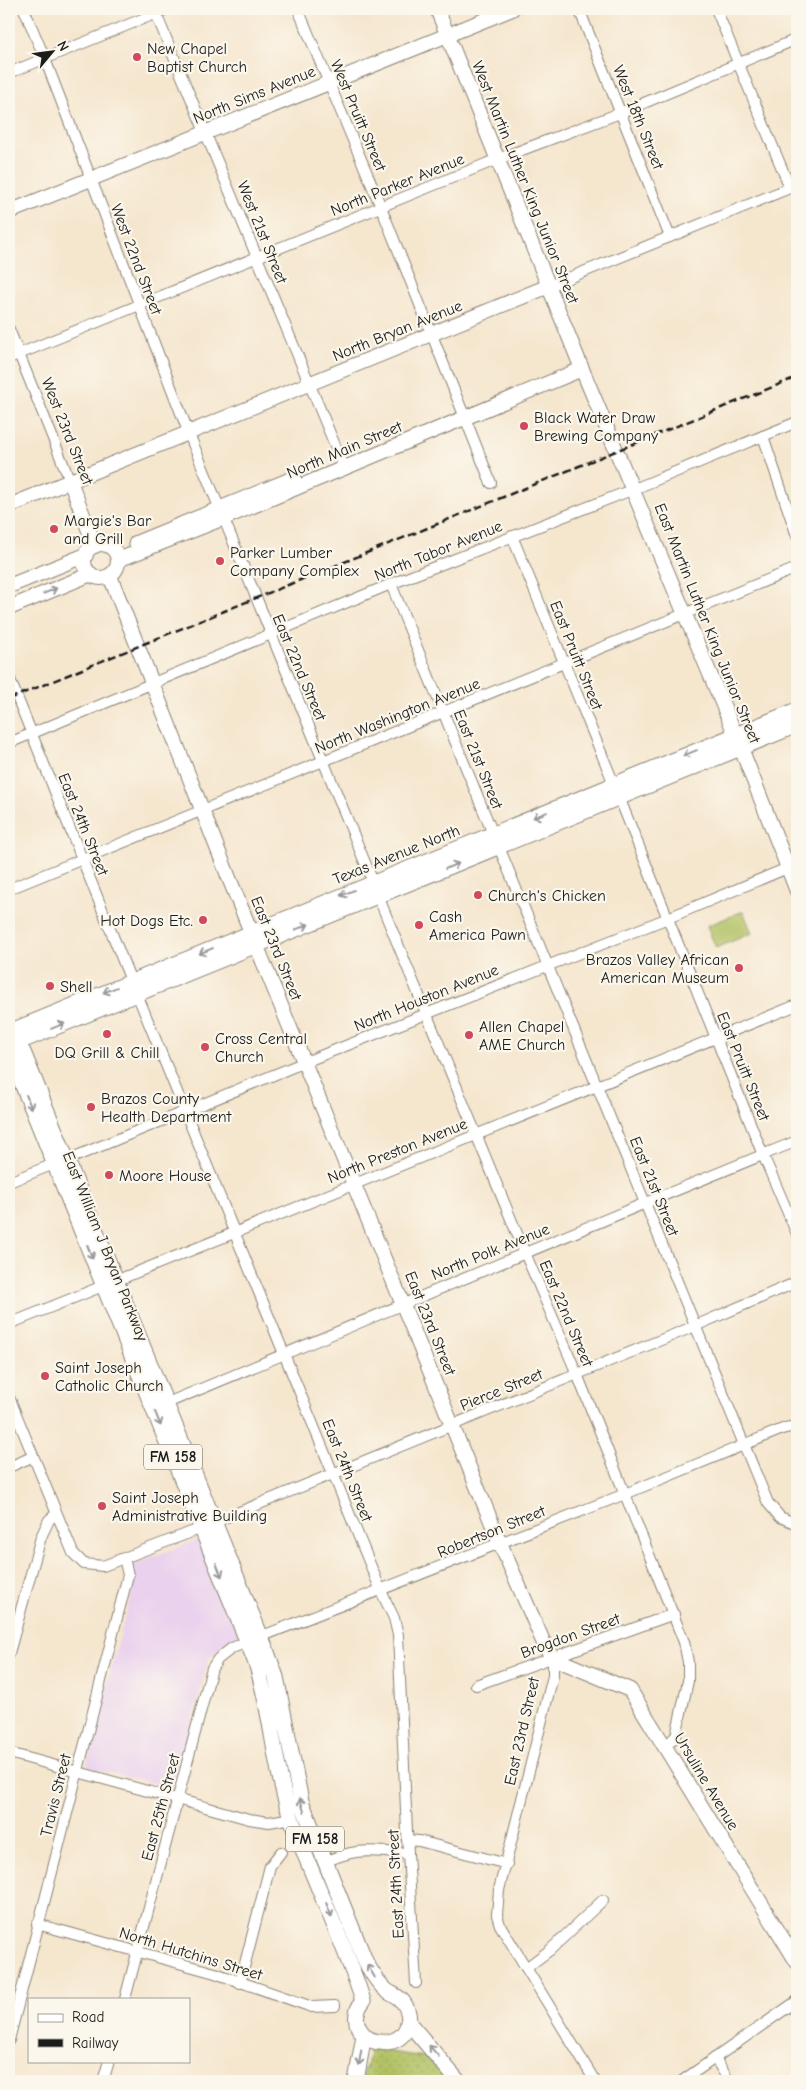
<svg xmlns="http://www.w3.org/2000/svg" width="806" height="2090" viewBox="0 0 806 2090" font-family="'Comic Neue',sans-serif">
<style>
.built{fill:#ead1ed}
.grass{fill:url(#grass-dots);stroke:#666e40}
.garden{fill:#b1c164;stroke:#666e40}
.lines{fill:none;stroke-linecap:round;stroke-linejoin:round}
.street-casing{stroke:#888175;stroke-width:12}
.secondary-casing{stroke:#888175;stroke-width:16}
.primary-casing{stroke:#888175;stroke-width:17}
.street{stroke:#fff;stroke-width:10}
.secondary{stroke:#fff;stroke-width:14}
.primary{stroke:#fff;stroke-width:15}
.rail{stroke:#1c1c1c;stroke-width:2.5;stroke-dasharray:8 4;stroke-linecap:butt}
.oneway{stroke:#999}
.poi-dot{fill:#d1495b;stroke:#fbf7ec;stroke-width:2}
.labels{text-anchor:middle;stroke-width:4.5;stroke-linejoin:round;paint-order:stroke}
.shield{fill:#fbf7ec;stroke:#5f5e5a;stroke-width:1}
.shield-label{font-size:15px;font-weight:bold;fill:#1c1c1c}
.poi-label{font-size:16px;fill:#1c1c1c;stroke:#fbf7ec;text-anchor:start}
.street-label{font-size:16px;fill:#1c1c1c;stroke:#fbf7ec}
</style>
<defs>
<pattern id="grass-dots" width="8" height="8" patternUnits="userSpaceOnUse" patternTransform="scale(1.25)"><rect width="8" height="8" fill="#b1c164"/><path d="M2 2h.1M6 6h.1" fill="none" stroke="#98a556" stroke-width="1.8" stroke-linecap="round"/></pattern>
</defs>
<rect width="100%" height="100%" fill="#fbf7ec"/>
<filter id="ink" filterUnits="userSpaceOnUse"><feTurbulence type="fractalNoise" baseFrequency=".02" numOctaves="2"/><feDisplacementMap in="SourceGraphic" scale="10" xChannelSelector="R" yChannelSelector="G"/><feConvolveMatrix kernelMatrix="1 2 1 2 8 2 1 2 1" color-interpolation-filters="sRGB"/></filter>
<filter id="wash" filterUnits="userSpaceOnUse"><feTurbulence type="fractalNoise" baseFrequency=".0096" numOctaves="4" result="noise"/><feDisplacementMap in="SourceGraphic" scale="20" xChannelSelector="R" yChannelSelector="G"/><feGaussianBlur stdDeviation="1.12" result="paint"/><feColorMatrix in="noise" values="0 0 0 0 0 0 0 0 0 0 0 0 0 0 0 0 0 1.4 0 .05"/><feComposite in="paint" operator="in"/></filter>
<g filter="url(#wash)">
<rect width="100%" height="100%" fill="#f5e6ce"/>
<polygon class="built" points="199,1539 239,1636 209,1657 174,1788 86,1767 133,1586 132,1565"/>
<polygon class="grass" points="370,2049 424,2057 444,2074 449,2081 362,2081"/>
<polygon class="garden" points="743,911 752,933 716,948 707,926"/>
</g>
<g filter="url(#ink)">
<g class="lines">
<defs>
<g id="street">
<polyline points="24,9 45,59 189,434 373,882"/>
<polyline points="154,9 344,467"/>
<polyline points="298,9 381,207 491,483"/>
<polyline points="579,9 670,237"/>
<polyline points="716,9 790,188"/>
<polyline points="9,73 167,9"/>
<polyline points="549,286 797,185"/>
<polyline points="9,329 70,481"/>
<polyline points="9,358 498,159 620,113 797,39"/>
<polyline points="763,436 797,536"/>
<polyline points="512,536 614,784"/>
<polyline points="391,584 493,834"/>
<polyline points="9,677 131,981"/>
<polyline points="9,743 391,584 634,489 797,422"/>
<polyline points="619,797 763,1155 797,1234"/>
<polyline points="499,847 768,1503 780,1517 797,1524"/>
<polyline points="9,889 797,568"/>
<polyline points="378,896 525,1253 577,1374 684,1642 688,1662 688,1681 676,1736 666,1746"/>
<polyline points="137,994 381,1591 394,1618 398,1635 408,1853 416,1983"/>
<polyline points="67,1160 305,1062 668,918 797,864"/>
<polyline points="9,1182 54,1164"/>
<polyline points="9,1324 797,1005"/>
<polyline points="9,1397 73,1553 84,1564 103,1566 202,1528"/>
<path d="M167,1403c210,-87 419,-177 630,-262"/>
<polyline points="9,1467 32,1457"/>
<polyline points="215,1522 695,1326 797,1282"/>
<polyline points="9,1653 41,1537 49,1520 56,1514"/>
<polyline points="553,1658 553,1676 499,1890 497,1915 500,1925 595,2081"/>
<polyline points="476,1685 674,1614"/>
<polyline points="9,1753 249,1819 269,1822 292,1818"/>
<polyline points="407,1840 419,1841 507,1864"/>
<path d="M325,1862c34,-16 47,-10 83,-9"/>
<polyline points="37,1924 215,1973 312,2007 335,2006"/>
<polyline points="526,1968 550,1950 603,1900"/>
<polyline points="240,1983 270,1866 281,1852"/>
<polyline points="125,1999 212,1668 218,1659 232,1648 625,1494 785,1428 797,1426"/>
<polyline points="9,2040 128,1575 124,1558"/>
<polyline points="715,2058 729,2081"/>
<polyline points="103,2081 109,2061"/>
<polyline points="682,2081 797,2001"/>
</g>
<g id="secondary">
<polyline points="437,9 582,369 741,748 797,891"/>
<polyline points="9,212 512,9"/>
<polyline points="70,481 95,546"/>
<polyline points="9,506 549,286"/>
<polyline points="136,543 294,478"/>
<circle cx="101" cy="561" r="17"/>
<polyline points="118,560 224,518 582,369"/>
<polyline points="110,576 229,878 500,1543 546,1648 553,1658 630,1690 797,1962"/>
<polyline points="9,586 86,555"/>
<polyline points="9,608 91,574"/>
</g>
<g id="primary">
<polyline points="9,1032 797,710"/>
<path d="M9,1034l4,10 10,8 242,595 11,30 25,124 65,162c6,10 12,21 21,28 6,4 11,5 16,11 12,16 4,39 -17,40 -7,1 -16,-1 -21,-6 -11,-10 -11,-24 -2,-35 -21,-67 -55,-129 -76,-196 -14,-47 -16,-96 -31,-142l-245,-607 2,-12"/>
<polyline points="9,1046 797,725"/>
<polyline points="408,2022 458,2081"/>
<polyline points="356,2081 364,2035"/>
</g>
</defs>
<use href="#street" class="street-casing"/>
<use href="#secondary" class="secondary-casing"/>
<use href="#primary" class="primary-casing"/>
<use href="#street" class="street"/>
<use href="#secondary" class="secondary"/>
<use href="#primary" class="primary"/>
<polyline class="rail" points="9,699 797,377"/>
</g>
<defs><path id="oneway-shaft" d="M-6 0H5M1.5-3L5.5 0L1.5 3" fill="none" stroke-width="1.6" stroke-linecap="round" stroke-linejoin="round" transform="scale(1.25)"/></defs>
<g class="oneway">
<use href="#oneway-shaft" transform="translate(50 591) rotate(-23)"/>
<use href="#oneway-shaft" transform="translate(690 753) rotate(158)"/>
<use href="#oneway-shaft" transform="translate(540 815) rotate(158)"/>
<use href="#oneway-shaft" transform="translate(452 866) rotate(-22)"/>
<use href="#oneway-shaft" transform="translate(347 893) rotate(158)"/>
<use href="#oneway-shaft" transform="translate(302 927) rotate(-22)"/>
<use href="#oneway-shaft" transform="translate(206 951) rotate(157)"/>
<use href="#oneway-shaft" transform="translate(110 990) rotate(158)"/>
<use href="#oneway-shaft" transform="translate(58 1026) rotate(-22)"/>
<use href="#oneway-shaft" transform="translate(29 1102) rotate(68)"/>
<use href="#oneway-shaft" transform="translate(90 1252) rotate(68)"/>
<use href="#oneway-shaft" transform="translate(158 1419) rotate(68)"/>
<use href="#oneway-shaft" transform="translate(219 1570) rotate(68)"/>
<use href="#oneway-shaft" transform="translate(302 1805) rotate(-107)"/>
<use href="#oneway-shaft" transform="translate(329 1910) rotate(68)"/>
<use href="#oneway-shaft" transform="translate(371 1971) rotate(-121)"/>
<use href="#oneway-shaft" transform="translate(434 2051) rotate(-131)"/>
<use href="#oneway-shaft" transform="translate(360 2058) rotate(99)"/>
</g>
</g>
<g class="poi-dot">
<circle cx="137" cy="57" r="5"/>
<circle cx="524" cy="426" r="5"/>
<circle cx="54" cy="529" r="5"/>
<circle cx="220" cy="561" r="5"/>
<circle cx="478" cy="895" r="5"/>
<circle cx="203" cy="920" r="5"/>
<circle cx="419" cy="925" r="5"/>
<circle cx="739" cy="968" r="5"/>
<circle cx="50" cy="986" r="5"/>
<circle cx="107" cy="1034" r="5"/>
<circle cx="469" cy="1035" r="5"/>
<circle cx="205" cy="1047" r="5"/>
<circle cx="91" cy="1107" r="5"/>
<circle cx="109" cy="1175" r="5"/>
<circle cx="45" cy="1376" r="5"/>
<circle cx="102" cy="1506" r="5"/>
</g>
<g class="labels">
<g class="shield">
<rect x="144" y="1444.5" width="58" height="25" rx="4"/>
<rect x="286" y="1826.5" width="58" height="25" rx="4"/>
</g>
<g class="shield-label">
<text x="173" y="1462">FM 158</text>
<text x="315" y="1844">FM 158</text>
</g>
<g class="poi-label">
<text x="147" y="54">New Chapel<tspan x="147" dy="18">Baptist Church</tspan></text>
<text x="534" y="423">Black Water Draw<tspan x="534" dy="18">Brewing Company</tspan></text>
<text x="64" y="526">Margie's Bar<tspan x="64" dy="18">and Grill</tspan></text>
<text x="230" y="558">Parker Lumber<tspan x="230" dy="18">Company Complex</tspan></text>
<text x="488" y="901">Church's Chicken</text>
<text x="429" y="922">Cash<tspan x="429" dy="18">America Pawn</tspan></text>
<text x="193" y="926" text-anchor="end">Hot Dogs Etc.</text>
<text x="729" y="965" text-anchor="end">Brazos Valley African<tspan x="729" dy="18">American Museum</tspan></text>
<text x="60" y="992">Shell</text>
<text x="479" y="1032">Allen Chapel<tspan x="479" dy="18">AME Church</tspan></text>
<text x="215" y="1044">Cross Central<tspan x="215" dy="18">Church</tspan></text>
<text x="107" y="1058" text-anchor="middle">DQ Grill &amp; Chill</text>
<text x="101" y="1104">Brazos County<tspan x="101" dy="18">Health Department</tspan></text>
<text x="119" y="1181">Moore House</text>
<text x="55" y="1373">Saint Joseph<tspan x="55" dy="18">Catholic Church</tspan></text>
<text x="112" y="1503">Saint Joseph<tspan x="112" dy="18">Administrative Building</tspan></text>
</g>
<g class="street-label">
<text transform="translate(254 94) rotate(-22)" y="6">North Sims Avenue</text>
<text transform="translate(359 115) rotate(67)" y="6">West Pruitt Street</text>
<text transform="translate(639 117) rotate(68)" y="6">West 18th Street</text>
<text transform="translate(526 182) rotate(68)" y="6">West Martin Luther King Junior Street</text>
<text transform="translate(397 184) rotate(-22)" y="6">North Parker Avenue</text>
<text transform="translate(263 232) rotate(68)" y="6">West 21st Street</text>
<text transform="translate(137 259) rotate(69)" y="6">West 22nd Street</text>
<text transform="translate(397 330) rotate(-22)" y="6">North Bryan Avenue</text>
<text transform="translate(68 431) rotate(68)" y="6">West 23rd Street</text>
<text transform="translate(344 449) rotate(-23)" y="6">North Main Street</text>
<text transform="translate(438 550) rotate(-22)" y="6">North Tabor Avenue</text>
<text transform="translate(708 623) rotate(68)" y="6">East Martin Luther King Junior Street</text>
<text transform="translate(577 655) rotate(68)" y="6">East Pruitt Street</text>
<text transform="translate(300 667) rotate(67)" y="6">East 22nd Street</text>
<text transform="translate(397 715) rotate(-22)" y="6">North Washington Avenue</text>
<text transform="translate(479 759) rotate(68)" y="6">East 21st Street</text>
<text transform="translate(84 824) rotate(68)" y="6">East 24th Street</text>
<text transform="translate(396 854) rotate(-22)" y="6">Texas Avenue North</text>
<text transform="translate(277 948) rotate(68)" y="6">East 23rd Street</text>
<text transform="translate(426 997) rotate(-22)" y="6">North Houston Avenue</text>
<text transform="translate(744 1066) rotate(68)" y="6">East Pruitt Street</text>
<text transform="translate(397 1150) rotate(-22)" y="6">North Preston Avenue</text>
<text transform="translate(655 1186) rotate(68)" y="6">East 21st Street</text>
<text transform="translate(106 1246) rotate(68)" y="6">East William J Bryan Parkway</text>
<text transform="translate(490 1251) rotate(-22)" y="6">North Polk Avenue</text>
<text transform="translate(567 1313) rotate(67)" y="6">East 22nd Street</text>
<text transform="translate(431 1323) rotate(68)" y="6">East 23rd Street</text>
<text transform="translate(501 1389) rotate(-22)" y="6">Pierce Street</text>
<text transform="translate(348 1470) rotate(68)" y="6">East 24th Street</text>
<text transform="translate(491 1531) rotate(-22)" y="6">Robertson Street</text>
<text transform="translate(570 1635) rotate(-20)" y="6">Brogdon Street</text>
<text transform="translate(521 1731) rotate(-77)" y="6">East 23rd Street</text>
<text transform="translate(707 1781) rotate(59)" y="6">Ursuline Avenue</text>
<text transform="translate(55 1795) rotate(-76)" y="6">Travis Street</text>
<text transform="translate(160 1807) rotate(-75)" y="6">East 25th Street</text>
<text transform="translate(395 1884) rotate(-93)" y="6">East 24th Street</text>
<text transform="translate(191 1953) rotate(17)" y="6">North Hutchins Street</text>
</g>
</g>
<rect width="806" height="2090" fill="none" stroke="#fbf7ec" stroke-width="30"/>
<rect x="28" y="1998" width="162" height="65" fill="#fbf7ec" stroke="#a29f99"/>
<rect x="38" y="2014" width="25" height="8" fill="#ffffff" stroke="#a29f99"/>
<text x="72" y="2022" font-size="15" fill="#1c1c1c">Road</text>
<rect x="38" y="2039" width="25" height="8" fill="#1c1c1c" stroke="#a29f99"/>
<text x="72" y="2048" font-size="15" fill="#1c1c1c">Railway</text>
<g transform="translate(52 52) rotate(61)" stroke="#fbf7ec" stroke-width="4" paint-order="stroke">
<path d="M0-4L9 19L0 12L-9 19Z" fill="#1c1c1c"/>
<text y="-8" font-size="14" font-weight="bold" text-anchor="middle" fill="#1c1c1c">N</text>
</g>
</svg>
